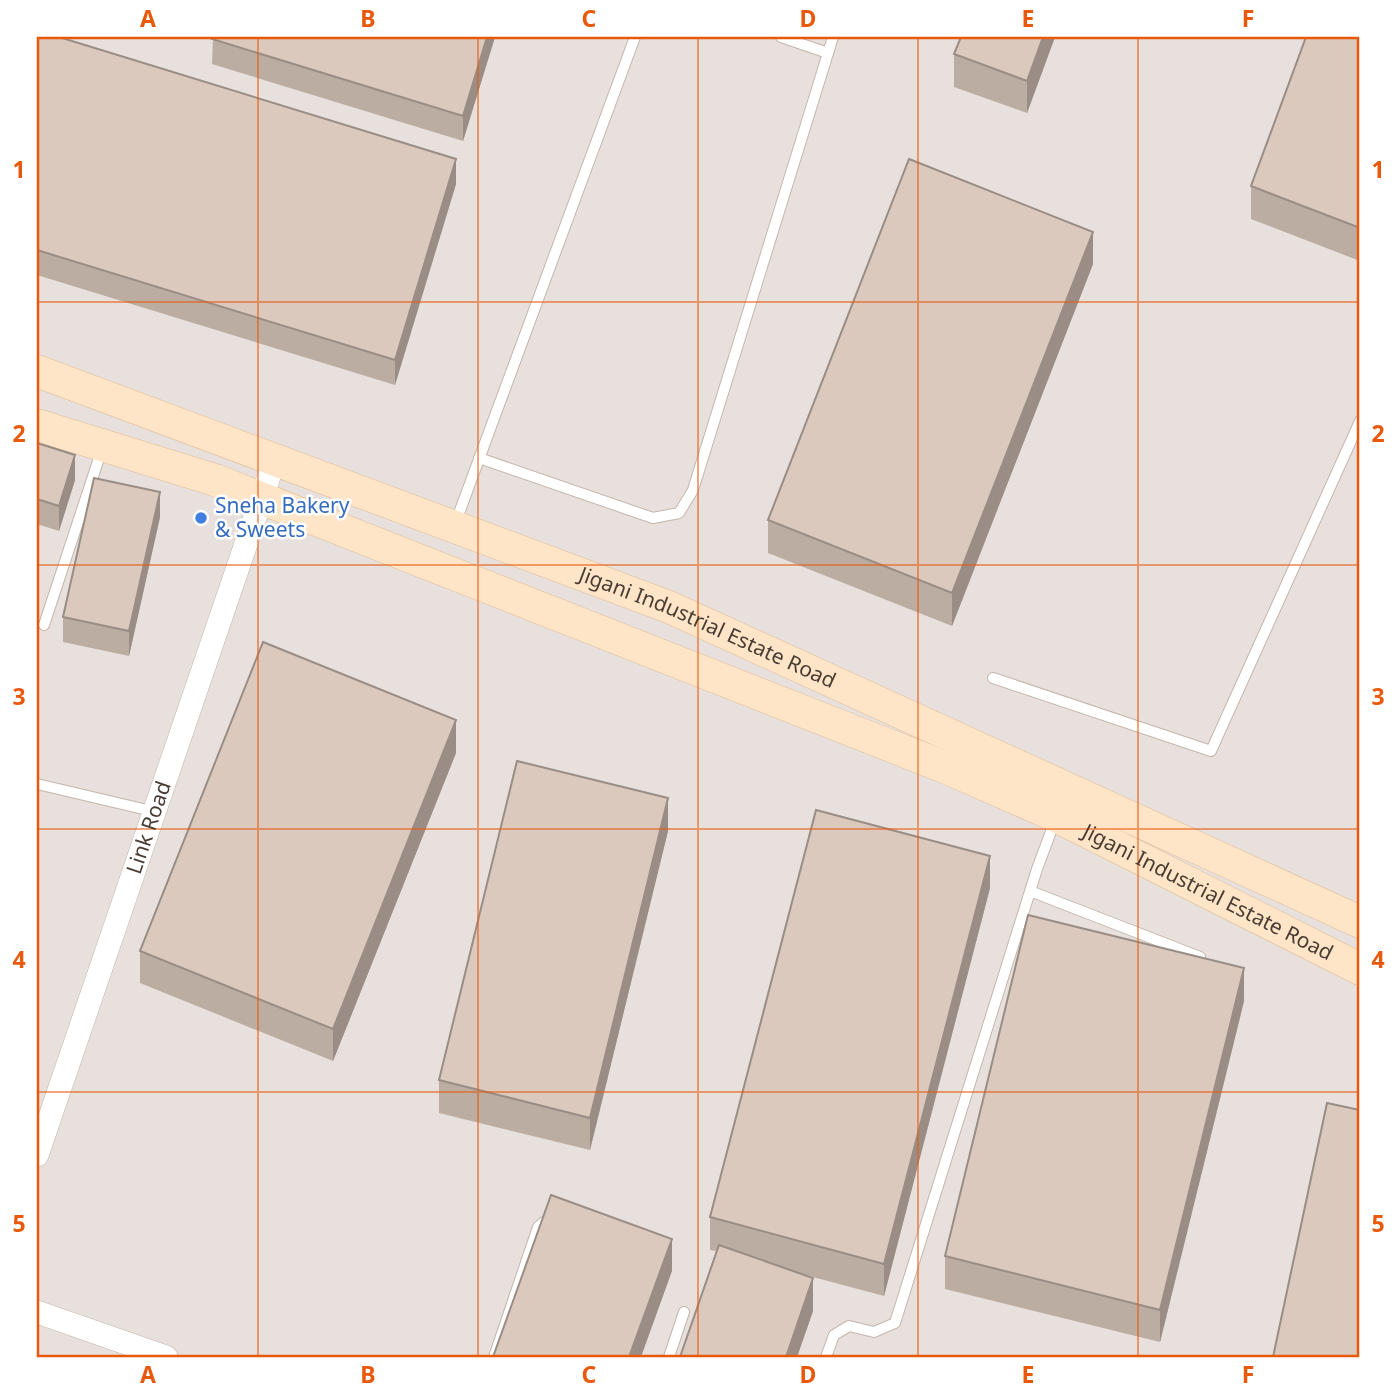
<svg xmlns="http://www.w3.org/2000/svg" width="1397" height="1394" viewBox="0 0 1397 1394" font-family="'Noto Sans',sans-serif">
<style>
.industrial{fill:#e7e0dc}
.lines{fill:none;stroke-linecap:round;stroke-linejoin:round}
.lane-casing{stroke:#c5b6ab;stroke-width:12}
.street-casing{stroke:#c5b6ab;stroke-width:24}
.secondary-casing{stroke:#ddba94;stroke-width:33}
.lane{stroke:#fff;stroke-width:10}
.street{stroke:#fff;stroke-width:23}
.secondary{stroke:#ffe5c7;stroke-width:32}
.wall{fill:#bcada3}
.shaded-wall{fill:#998d85}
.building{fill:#dbc9be;stroke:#998d85;stroke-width:2}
.grid{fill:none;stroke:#e8590c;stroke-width:2;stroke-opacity:0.55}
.shop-dot{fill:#3f7fe0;stroke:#fff;stroke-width:2.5}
.labels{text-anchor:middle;stroke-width:5;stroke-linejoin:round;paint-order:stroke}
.shop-label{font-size:21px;fill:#366cbe;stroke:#fff;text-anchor:start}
.street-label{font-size:21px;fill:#493d35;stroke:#fff}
.neatline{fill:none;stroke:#e8590c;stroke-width:2.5}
.grid-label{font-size:23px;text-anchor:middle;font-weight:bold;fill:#e8590c}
</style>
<rect width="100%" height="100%" fill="#f5eee7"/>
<rect class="industrial" x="37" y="37" width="1323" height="1320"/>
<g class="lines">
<defs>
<g id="lane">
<polyline points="781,37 828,53"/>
<polyline points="479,458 653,518 679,513 693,490 833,37"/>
<polyline points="455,524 635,37"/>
<polyline points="44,625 102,449"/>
<polyline points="993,678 1211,751 1360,421"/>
<polyline points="37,784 156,812"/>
<polyline points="1030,891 1200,957"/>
<polyline points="494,1357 538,1227 551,1216"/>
<polyline points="669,1357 684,1312"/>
<polyline points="826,1357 834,1335 849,1326 874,1332 895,1323 1037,869 1056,818"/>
</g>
<g id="street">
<path id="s1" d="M37,1155l238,-696"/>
<polyline points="37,1312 166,1357"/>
</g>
<g id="secondary">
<path id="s2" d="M37,371l632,236 691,315"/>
<path id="s3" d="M37,425l178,55 732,288 109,48 304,153"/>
</g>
</defs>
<use href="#lane" class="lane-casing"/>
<use href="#street" class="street-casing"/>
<use href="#secondary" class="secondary-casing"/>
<use href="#lane" class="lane"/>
<use href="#street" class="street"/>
<use href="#secondary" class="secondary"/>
</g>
<g class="wall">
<polygon points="37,37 456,184 395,385 37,275"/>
<polygon points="213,37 495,37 463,141 212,64"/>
<polygon points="961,37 1055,37 1027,113 954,87 954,54"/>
<polygon points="1360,37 1360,261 1251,219 1251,186"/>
<polygon points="1093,264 952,626 768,553 768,520"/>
<polygon points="37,443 75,480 59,531 37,524"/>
<polygon points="160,517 129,656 63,642 63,617"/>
<polygon points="456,753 333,1061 140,983 140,951"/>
<polygon points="668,831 590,1150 439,1113 439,1080"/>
<polygon points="990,888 884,1296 798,1273 813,1311 797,1357 680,1357 716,1251 710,1250 710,1217"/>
<polygon points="1244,1001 1160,1342 945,1289 945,1256"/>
</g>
<g class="shaded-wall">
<polygon points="487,37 495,37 463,141 463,116"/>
<polygon points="1043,37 1055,37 1027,113 1027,81"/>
<polygon points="456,159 456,184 395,385 395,360"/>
<polygon points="1093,232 1093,264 952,626 952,593"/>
<polygon points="75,455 75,480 59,531 59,506"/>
<polygon points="160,492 160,517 129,656 129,631"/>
<polygon points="456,720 456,753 333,1061 333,1029"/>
<polygon points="668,798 668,831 590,1150 590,1118"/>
<polygon points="990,856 990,888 884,1296 884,1264"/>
<polygon points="1244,968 1244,1001 1160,1342 1160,1310"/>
<polygon points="672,1239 672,1271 641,1357 629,1357"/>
<polygon points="813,1278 813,1311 797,1357 786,1357"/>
</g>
<g class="building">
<polygon points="37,37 59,37 456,159 395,360 37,250"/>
<polygon points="213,37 487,37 463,116 212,39"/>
<polygon points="961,37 1043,37 1027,81 954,54"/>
<polygon points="1306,37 1360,37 1360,228 1251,186"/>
<polygon points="909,159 1093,232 952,593 768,520"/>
<polygon points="37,443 75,455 59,506 37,499"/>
<polygon points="94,478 160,492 129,631 63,617"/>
<polygon points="263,642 456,720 333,1029 140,951"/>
<polygon points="517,761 668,798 590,1118 439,1080"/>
<polygon points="816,810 990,856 884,1264 710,1217"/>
<polygon points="1028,915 1244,968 1160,1310 945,1256"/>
<polygon points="1327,1103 1360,1110 1360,1357 1273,1357"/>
<polygon points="551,1195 672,1239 629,1357 493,1357"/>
<polygon points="719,1245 813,1278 786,1357 680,1357"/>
</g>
<path class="grid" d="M258,37v1320M478,37v1320M698,37v1320M918,37v1320M1138,37v1320M37,302h1323M37,565h1323M37,829h1323M37,1092h1323"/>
<circle class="shop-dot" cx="201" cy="518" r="7"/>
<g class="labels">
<g class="shop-label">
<text x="215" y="513">Sneha Bakery<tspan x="215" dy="24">&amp; Sweets</tspan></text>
</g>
<g class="street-label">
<text dy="7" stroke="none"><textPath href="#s2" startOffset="718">Jigani Industrial Estate Road</textPath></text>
<text dy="7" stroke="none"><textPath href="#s1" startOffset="346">Link Road</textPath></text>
<text dy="7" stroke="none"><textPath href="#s3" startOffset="1262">Jigani Industrial Estate Road</textPath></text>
</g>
</g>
<rect width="1397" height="1394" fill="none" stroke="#ffffff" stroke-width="77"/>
<rect x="38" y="38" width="1320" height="1318" class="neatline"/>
<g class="grid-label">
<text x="148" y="27">A</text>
<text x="368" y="27">B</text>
<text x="589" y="27">C</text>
<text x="808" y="27">D</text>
<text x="1028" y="27">E</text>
<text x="1248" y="27">F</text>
<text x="19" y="178">1</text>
<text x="1378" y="178">1</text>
<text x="19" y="442">2</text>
<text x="1378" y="442">2</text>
<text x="19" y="705">3</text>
<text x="1378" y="705">3</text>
<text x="19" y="968">4</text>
<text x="1378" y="968">4</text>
<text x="19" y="1232">5</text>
<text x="1378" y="1232">5</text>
<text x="148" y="1383">A</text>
<text x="368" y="1383">B</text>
<text x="589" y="1383">C</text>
<text x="808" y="1383">D</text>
<text x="1028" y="1383">E</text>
<text x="1248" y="1383">F</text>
</g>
</svg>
